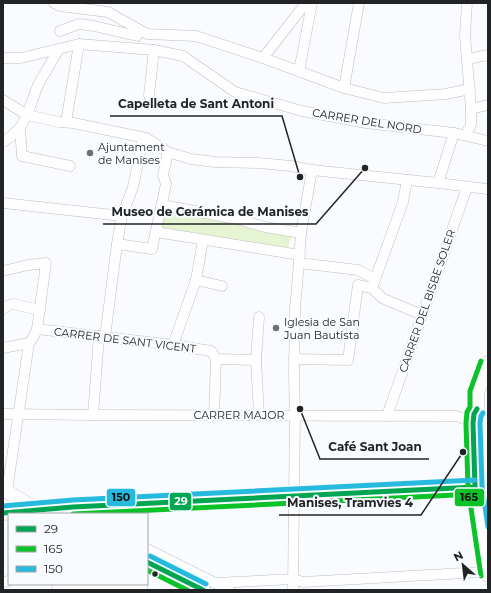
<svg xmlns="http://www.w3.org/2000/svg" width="491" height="593" viewBox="0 0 491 593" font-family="Montserrat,sans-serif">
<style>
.green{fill:#e5f4d3}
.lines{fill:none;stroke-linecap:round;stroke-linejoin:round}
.street-casing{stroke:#bdbec0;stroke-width:11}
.secondary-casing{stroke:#bdbec0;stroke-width:15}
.street{stroke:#fefeff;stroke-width:10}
.secondary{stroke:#fefeff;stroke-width:14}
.bus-1-casing{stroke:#f8fbff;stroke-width:8}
.bus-2-casing{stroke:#f8fbff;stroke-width:8}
.bus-3-casing{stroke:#f8fbff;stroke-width:8}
.bus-1{stroke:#00a651;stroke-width:5}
.bus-2{stroke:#0cc229;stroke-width:5}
.bus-3{stroke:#25bade;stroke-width:5}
.poi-dot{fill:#6d6f71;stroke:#f8fbff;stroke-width:1.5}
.bus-dot{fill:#222325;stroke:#f8fbff;stroke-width:1.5}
.labels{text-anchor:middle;stroke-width:4;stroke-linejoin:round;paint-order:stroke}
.street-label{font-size:11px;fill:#222325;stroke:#f8fbff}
.poi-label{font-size:11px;fill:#222325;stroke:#f8fbff;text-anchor:start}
.leader{fill:none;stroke:#222325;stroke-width:1.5}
.callout-dot{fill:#222325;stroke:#f8fbff;stroke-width:1.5}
.callout-label{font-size:12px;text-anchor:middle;font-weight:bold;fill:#222325;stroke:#f8fbff;stroke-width:4;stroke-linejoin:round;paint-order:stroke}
.line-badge{stroke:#f8fbff;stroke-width:1.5}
.badge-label{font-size:11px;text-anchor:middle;font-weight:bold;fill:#fff}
.pale-badge-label{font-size:11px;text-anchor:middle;font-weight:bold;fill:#111}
</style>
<rect width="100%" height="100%" fill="#f9fbfe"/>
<polygon class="green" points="165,207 292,234 287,251 160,231"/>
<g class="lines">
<defs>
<g id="street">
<polyline points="54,3 60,6 108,12 147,34 196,36 263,58 344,88 384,98 446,94 470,89"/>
<polyline points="60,31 79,24 94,26 137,36"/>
<polyline points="3,58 21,58 79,44 154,50 183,56 235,92 302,111 366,123 454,133 488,141"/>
<polyline points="263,58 306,3"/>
<polyline points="467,59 488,55"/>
<polyline points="299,71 312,3"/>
<polyline points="344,88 359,3"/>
<polyline points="149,95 154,50"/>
<polyline points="3,100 27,115 59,122 73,123 146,138 168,152 191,159 215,162 258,163 291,166 312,170 438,183 487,189"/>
<polyline points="471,109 488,105"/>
<polyline points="66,122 79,44"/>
<polyline points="20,128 22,156 70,166"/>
<polyline points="465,135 471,125 471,109 465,35 467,3"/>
<polyline points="3,142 9,138 20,128 27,115 38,85 59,49"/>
<polyline points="438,183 454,133"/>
<polyline points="3,203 122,216"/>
<polyline points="162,205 237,219 265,227 301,233"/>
<polyline points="156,232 300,255"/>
<polyline points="117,244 152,249 166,184 163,175 168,152"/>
<polyline points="299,263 358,270 375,279"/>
<polyline points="3,271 28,265 46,263 37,329 33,338 29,343 7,491"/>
<polyline points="196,280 222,286"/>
<polyline points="372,288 382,298 422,315"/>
<polyline points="3,309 9,305 13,304 40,310"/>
<polyline points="37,329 173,345 211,351 216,359 256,360"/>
<polyline points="105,337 117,244 122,216 133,187 143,138"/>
<polyline points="173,345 196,280 203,240"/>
<polyline points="3,348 29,343"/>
<polyline points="294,359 348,360 358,285 372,288 403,202 407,180"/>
<polyline points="3,414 93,415 457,416 473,423"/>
<polyline points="93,415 99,336"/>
<polyline points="214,415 216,359"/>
<polyline points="259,415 256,360 259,317"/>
<polyline points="387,416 467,187"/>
<polyline points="475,487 488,491"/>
<polyline points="147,549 229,590"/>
<polyline points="3,582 9,581"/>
<polyline points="215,583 293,579 303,582 482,572 487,570"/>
<polyline points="60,588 142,585 142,590"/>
<polyline points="293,590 294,496 295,415 294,374 295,307 297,287 301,233 312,170"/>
</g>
<g id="secondary">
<polyline points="488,363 477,393 477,409 474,414 473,423 475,487 488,575"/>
<polyline points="3,489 40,512"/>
<polyline points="3,513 73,507 475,487"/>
<polyline points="147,562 203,590"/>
<polyline points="59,584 60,590"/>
</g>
</defs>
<use href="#street" class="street-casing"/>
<use href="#secondary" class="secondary-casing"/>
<use href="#street" class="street"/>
<use href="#secondary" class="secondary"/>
<defs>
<g id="bus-1">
<polyline points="475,487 473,423 474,414 477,409"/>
<polyline points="3,513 73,507 475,487"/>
<polyline points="147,562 203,590"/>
</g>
<g id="bus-2">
<polyline points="73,514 475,494"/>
<polyline points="147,570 187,590"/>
<polyline points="481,576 468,488 466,423 467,412 470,407 470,391 481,361"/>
</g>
<g id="bus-3">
<polyline points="483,413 481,416 480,423 482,486 488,527"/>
<polyline points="3,506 73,500 475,480"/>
<polyline points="150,556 206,584"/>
</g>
</defs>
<use href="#bus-1" class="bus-1-casing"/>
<use href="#bus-2" class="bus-2-casing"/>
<use href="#bus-3" class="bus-3-casing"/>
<use href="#bus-1" class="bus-1"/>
<use href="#bus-2" class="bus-2"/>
<use href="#bus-3" class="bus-3"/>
</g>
<g class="poi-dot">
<circle cx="90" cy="153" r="4"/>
<circle cx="276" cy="328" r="4"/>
</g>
<circle class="bus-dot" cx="155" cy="574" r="3.5"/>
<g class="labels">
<g class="street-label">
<text transform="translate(367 121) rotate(9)" y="4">CARRER DEL NORD</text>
<text transform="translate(427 301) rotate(-71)" y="4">CARRER DEL BISBE SOLER</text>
<text transform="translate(125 340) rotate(7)" y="4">CARRER DE SANT VICENT</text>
<text x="239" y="419">CARRER MAJOR</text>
</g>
<g class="poi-label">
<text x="98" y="151">Ajuntament<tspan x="98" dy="13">de Manises</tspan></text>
<text x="284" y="326">Iglesia de San<tspan x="284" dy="13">Juan Bautista</tspan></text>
</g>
</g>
<path class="leader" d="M300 177L282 116H110M365 168L316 224H103M300 409L320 459H429M463 452L421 515H279"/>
<g class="callout-dot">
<circle cx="300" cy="177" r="4"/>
<circle cx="365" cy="168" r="4"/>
<circle cx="300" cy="409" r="4"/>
<circle cx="463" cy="452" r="4"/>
</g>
<g class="callout-label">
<text x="196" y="108">Capelleta de Sant Antoni</text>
<text x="210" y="216">Museo de Cerámica de Manises</text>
<text x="375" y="451">Café Sant Joan</text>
<text x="350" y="507">Manises, Tramvies 4</text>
</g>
<g class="line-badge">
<rect x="454" y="488" width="31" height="19" rx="4" fill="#0cc229"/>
<rect x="106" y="488" width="30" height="19" rx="4" fill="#25bade"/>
<rect x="169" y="492" width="23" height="19" rx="4" fill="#00a651"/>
</g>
<g class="badge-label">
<text x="181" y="505">29</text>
</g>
<g class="pale-badge-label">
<text x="469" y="501">165</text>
<text x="121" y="501">150</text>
</g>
<rect width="491" height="593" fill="none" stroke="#222325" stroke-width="8"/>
<rect x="8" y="513" width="140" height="72" fill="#f8fbff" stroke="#a2a5a8"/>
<rect x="16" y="526" width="20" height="6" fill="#00a651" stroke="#a2a5a8"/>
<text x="44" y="533" font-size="12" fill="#222325">29</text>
<rect x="16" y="546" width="20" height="6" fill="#0cc229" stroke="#a2a5a8"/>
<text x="44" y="553" font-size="12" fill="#222325">165</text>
<rect x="16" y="566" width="20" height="6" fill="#25bade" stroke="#a2a5a8"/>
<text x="44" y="573" font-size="12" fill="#222325">150</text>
<g transform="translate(463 565) rotate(332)" stroke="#f8fbff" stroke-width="3" paint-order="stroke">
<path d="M0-3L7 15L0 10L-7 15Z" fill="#222325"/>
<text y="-6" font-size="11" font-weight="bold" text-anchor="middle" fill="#222325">N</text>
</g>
</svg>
